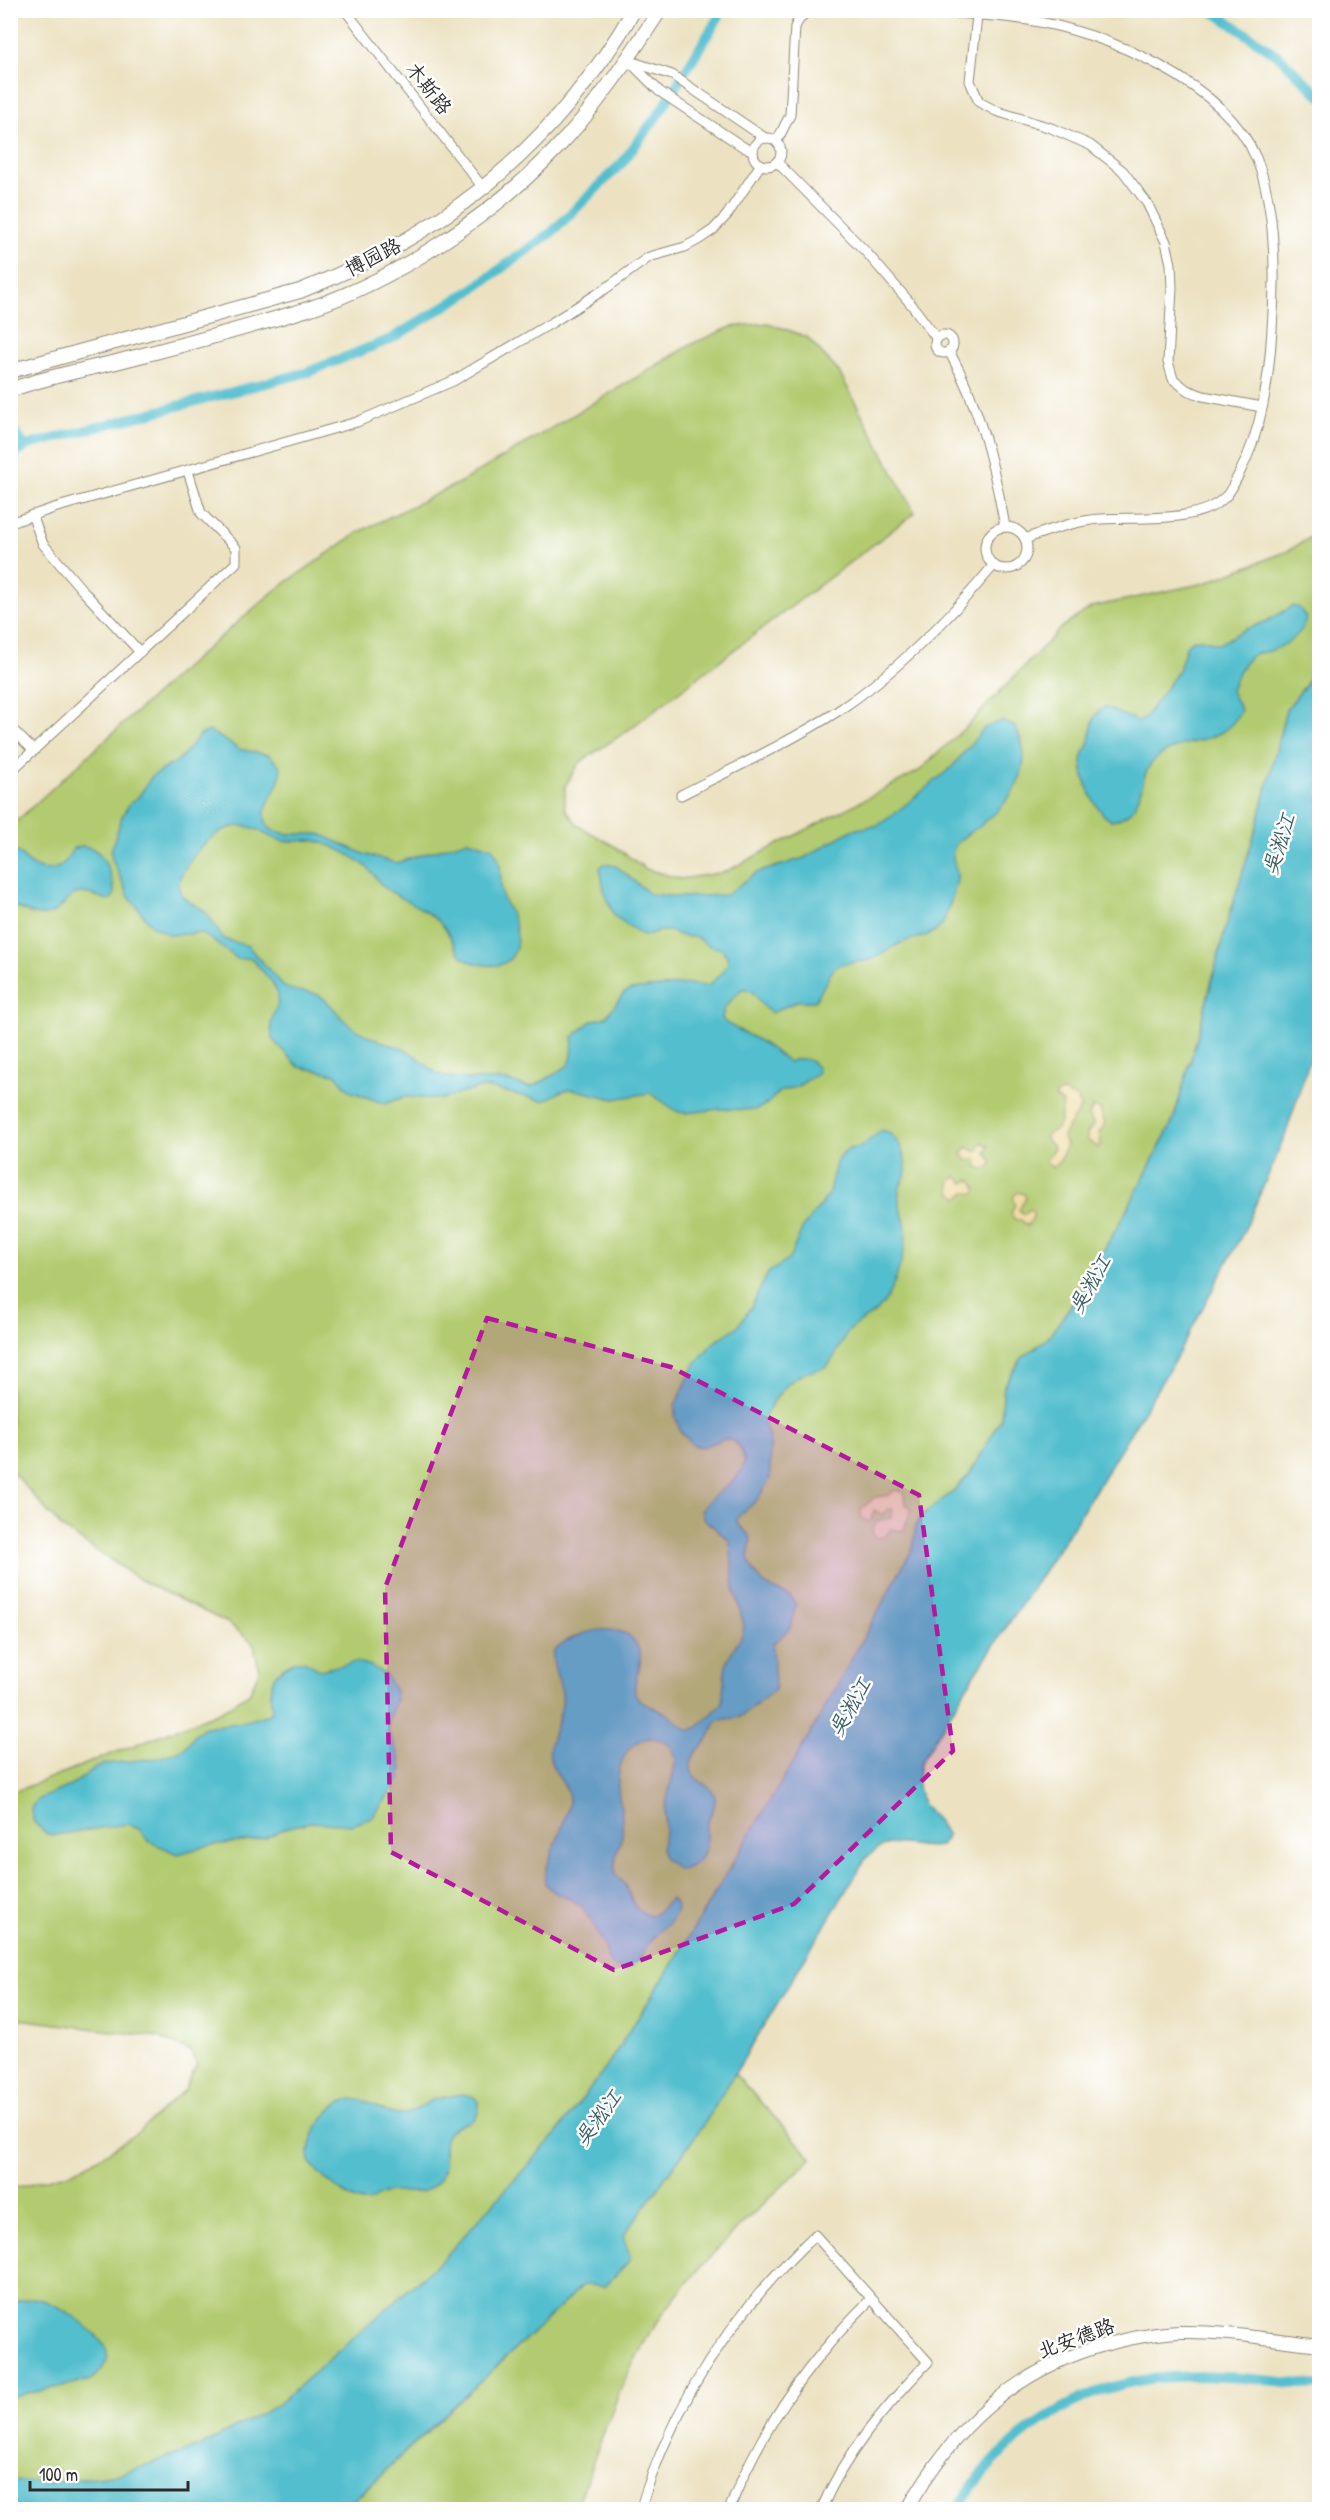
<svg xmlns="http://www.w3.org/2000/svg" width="1330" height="2520" viewBox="0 0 1330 2520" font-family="'Patrick Hand','LXGW WenKai TC',sans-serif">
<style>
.green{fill:#b2cb70;stroke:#6e7b4e;stroke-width:1.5}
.sand{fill:#eeda9e;stroke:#8c8264;stroke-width:1.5}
.water{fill:#53bece;stroke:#3f747c;stroke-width:1.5}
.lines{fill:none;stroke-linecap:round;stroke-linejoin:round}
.canal{stroke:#53bece;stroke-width:10}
.river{stroke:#53bece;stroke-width:20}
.street-casing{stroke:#8c8676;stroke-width:11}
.secondary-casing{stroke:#8c8676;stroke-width:14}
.primary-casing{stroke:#8c8676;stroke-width:16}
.street{stroke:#fff;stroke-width:9}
.secondary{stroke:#fff;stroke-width:12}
.primary{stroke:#fff;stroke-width:14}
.marked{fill:#b5179e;fill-opacity:0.2;stroke:#b5179e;stroke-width:4.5;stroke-dasharray:12 8;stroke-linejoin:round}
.labels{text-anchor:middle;stroke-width:5;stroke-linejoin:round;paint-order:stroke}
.street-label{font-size:20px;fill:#2b2b2b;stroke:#fff}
.water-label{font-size:21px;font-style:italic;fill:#395e64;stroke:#fff}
</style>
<rect width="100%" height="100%" fill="#fff"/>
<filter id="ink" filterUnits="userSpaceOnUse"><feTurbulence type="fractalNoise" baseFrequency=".0167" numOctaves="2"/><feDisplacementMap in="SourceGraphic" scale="12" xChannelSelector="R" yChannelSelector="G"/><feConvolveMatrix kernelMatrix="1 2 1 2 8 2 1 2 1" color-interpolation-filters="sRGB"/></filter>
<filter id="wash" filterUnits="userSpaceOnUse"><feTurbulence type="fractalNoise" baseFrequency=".008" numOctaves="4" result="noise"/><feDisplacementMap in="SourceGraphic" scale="24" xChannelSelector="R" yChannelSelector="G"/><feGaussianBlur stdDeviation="1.35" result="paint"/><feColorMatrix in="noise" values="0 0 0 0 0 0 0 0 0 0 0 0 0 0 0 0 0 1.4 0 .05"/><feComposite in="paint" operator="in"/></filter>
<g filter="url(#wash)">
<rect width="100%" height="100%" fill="#ece2c2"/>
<g class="green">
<polygon points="768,323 807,337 839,372 915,513 627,731 580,762 565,786 565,808 577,825 614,846 646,869 681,879 725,872 919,771 969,724 1062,627 1092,607 1205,583 1288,551 1319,532 1319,657 1307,683 1286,710 1259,819 1225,930 1198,1035 1173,1121 1121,1221 1070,1307 1047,1339 1022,1358 1004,1386 1001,1419 970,1474 950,1494 926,1512 916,1524 913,1548 813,1729 675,1960 605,2069 556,2134 443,2259 276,2406 199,2447 121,2474 46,2483 11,2480 11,2189 73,2172 102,2156 138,2132 184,2090 197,2064 190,2051 158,2037 11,2018 11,1793 220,1712 249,1694 259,1671 254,1644 228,1623 144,1582 62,1528 11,1470 10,827 181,671 274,591 359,532 461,482 694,343 731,327"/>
<path d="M734,2073l78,85c-63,60 -134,120 -175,198 -26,49 -42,102 -61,153l-232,1 239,-225 40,-49 53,-73 30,-42z"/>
</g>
<g class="sand">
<path d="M1064,1092l12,6 5,7c-4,13 -15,20 -18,33l3,7 -6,16 -8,7 -7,-7 9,-13 -9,-10 3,-5 8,-3 4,-8 3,-19 -8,-5 3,-5z"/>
<path d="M1093,1107l7,2c3,15 9,10 -1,24l2,9 -2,6 -12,-8v-7l7,-8 -5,-10z"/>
<polygon points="982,1142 989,1146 986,1153 992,1161 990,1167 983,1169 978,1167 976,1159 966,1160 962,1154 967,1147 977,1152"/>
<polygon points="956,1176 964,1183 969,1180 973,1182 977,1189 974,1194 966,1192 959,1198 951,1192 950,1183"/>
<polygon points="1018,1192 1024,1194 1026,1198 1019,1210 1024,1214 1030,1209 1033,1212 1033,1218 1027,1226 1021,1220 1015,1220 1011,1214 1015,1204 1013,1197"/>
<path d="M895,1490l10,3 1,11 6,5 -9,22 -12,-2 -6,8 -7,1 -6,-5c2,-14 8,-13 19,-15l2,-9h-5l-6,6 -8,-5 -2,9 -4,3 -7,-5v-8l14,-12 11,-1z"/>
</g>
<g class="water">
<path d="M1293,606l6,2 7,9c-1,18 -24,31 -40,35 -5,1 -9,0 -13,3 -11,7 -18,24 -22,36l10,19c-19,39 -53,24 -83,47 -25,18 -7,55 -46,64 -15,-7 -31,-42 -30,-60 1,-8 6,-15 8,-22 2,-14 2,-25 15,-32l32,14 6,-1 36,-50 8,-26 7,-4 7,-1 18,5 25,-14 23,-9z"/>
<path d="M1319,657l-1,377 -33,102 -41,95 -68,127 -102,167 -108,163 -46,76 -3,19 6,22 17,19 7,12 -7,10c-34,5 -46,-16 -75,13l-159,262 -83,115 8,23 -26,27 -22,-1 -239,224h-333v-29l35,3 75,-9 78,-27 77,-41 167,-147 113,-125 49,-65 70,-109 138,-231 100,-181 3,-23 10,-13 24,-18 20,-20 31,-55 3,-33 18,-28 25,-19 23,-32 51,-86 52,-100 25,-86 27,-105 34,-111 27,-109 21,-27z"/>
<path d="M1001,721l13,5c25,39 -2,75 -34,100 -8,6 -20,11 -25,20 -6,11 2,20 2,31 0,9 -11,38 -15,48 -11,13 -28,12 -43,19 -9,4 -18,13 -29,16 -12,3 -26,0 -36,8l-19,33h-18l-25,12c-14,-5 -13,-25 -30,-24l-18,19 -2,11 4,4 35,19 28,20c12,-5 21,-5 29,7l-1,5 -19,12 -19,6 -12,12 -11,6 -36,-1 -34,4 -8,-1 -28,-19 -36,6 -42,-10 -10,2 -18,10 -55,-13h-10l-37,11 -38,-2 -19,7 -35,-13 -15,-17 -36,-7 -27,-28 -1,-17 7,-19v-9l-6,-12 -21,-24 -13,1 -36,-26 -32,2 -18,-9 -23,-29 -17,-38 -1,-8 11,-35 8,-13 9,-7 13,-20 27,-16 21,-25 10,-4 29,18 30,6 11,11c6,21 -30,45 -8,64l15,4h33l44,20 32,9 72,-23 23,7c13,12 8,30 11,47 1,7 6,14 9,20 11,24 8,55 -25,51 -37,-4 -27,-25 -47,-43 -15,-15 -37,-22 -54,-34 -9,-7 -12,-17 -21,-23 -14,-11 -37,-23 -54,-25 -9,0 -18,3 -27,1 -12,-2 -22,-11 -33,-14 -24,-6 -48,16 -60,34 -7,10 -15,21 -9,33 4,8 16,11 22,16 10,8 12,20 21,29l24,7 35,40c10,7 23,4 35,9 13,6 21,23 33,31 17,13 36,16 55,24 14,6 22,21 37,26 20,6 44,2 65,5 7,2 14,6 22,6 4,0 36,-19 39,-23 5,-7 3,-19 4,-27l18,-16 15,-4 18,-24 6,-3 58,-6 20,2 16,-15 4,-9 -1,-6 -5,-7 -13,-3 -12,-8 -19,-3 -7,-4h-12l-15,5 -30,-20 -10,-26 -4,-22 4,-4 12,2 34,28 31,3 45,-2 30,-22 48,-15 48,-28 26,-5 11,-7 63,-51 32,-39z"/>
<path d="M81,846c8,0 16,4 21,11 5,7 15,32 11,40l-4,3c-9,-2 -19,-7 -28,-7 -14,0 -19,20 -34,22 -12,2 -25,-6 -36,-10v-56c7,2 10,6 15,11 11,11 27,14 39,2 3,-4 5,-9 8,-13z"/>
<path d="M882,1130c15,3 24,25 24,40 0,7 -4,11 -6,17 -4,14 2,23 5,36 4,22 -8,56 -18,75 -8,16 -26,21 -38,33 -9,10 -12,26 -22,35 -6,4 -15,4 -22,7 -19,7 -33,29 -42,47l7,21v37l-12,21 -21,19v5l11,11 3,6 -3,18 5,12 13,16 24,10 6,9 -6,23 -17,16 2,45c-2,2 -31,26 -34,27 -8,4 -16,2 -24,5 -4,6 -5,12 -9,17 -6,10 -16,14 -17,27 -1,18 21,17 24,32 2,9 -6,18 -8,27 -2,7 0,16 -1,23 -2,11 -17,23 -27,23l-15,-12 -3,-9 4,-17v-24l11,-47c-3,-30 -41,-29 -52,-4 -14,28 1,49 -2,77 -1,12 -9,23 -7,36 1,7 9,12 12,19 5,10 8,25 23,26 8,1 15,-12 21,-16l6,7c-1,17 -15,20 -25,33 -10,12 -11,25 -27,31 -23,-4 -15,-16 -24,-31 -5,-9 -10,-19 -16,-28 -10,-16 -30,-12 -40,-28 -3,-17 23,-60 24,-83 0,-16 -17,-26 -19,-42 -3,-18 10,-36 12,-54 3,-19 -13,-34 -8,-54 21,-20 78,-35 86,4 3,14 -9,28 -4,41 4,10 19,12 27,17 10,5 17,14 27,19l9,-5 23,-22c2,-14 1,-29 5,-43 5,-13 17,-22 17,-35l-10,-39 -4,-46 -27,-23 -2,-8c10,-18 40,-26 43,-48 0,-5 -2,-10 -4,-14 -10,-16 -24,-6 -37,-1l-10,-2 -13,-14 -5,-17v-8l20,-42 18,-21 25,-17 13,-19 17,-34 21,-14 14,-32 25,-31 8,-33 3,-6 10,-8 12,-2z"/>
<path d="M296,1661h8l16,9 35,-8 14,3 17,10 9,16 1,9 -8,20v12l10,20 4,17 -2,10 -28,39 -20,7 -41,-3 -26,6 -19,10 -14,3 -42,4 -32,9 -30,-13 -9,-12 -12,-5 -72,11 -8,-1 -13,-12 -3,-11 1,-5 7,-7 33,-14 23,-17 10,-4 53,-6 18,-6 9,-4 12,-15 8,-6 33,-4 32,-9 2,-4c-3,-27 -3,-37 24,-49z"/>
<path d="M462,2094l12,3 5,6c0,28 -21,14 -32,32 -8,13 4,31 -10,47 -12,15 -29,9 -46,10 -10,1 -16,9 -25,10 -13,2 -53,-30 -56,-41 -6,-20 17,-56 37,-61 19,-5 34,14 51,15 14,1 25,-12 37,-16 9,-2 18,-3 27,-5z"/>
<path d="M34,2298c24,4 60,29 72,51 6,10 -7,26 -15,31l-80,17v-95z"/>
</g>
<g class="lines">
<g class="canal">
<polyline points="1211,10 1280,57 1320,96"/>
<polyline points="10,450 308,372 391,339 470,291 552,232 622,163 662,109 723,10"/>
<path d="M956,2510c42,-68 115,-121 195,-131 56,-7 113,1 169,7"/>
</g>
<polyline class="river" points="10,435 19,446"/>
</g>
</g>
<g filter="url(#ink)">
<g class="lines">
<defs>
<g id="street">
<polyline points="345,10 484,189"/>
<path d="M881,10c49,2 99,3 147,10 77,12 197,63 228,138 20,47 20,120 16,171 -3,50 -10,103 -34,147 -4,7 -7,16 -13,21 -28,29 -96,18 -134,23 -22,3 -45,11 -66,19"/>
<polyline points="977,16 970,81 979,102 996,111 1051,128 1090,145 1123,171 1147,203 1166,242 1171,264 1172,288 1168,362 1173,379 1187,390 1203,396 1262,407"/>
<polyline points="627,60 672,75 765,138"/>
<polyline points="629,61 659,91 745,148 753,150"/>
<circle cx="767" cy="152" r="14"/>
<path d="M777,141l13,-26 5,-88c4,-9 8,-14 18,-17"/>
<polyline points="777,162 866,252 911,304 937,339"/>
<circle cx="944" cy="344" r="9"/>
<path d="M949,351c31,56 45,114 56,176"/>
<polyline points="32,515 43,544 83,591 140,652"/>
<polyline points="10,523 54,508 357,422 453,381 553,322 605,289 649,257 685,247 698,240 713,230 727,215 761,164"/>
<circle cx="1006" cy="548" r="21"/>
<polyline points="10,727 34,751"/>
<polyline points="10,772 236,563 236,548 201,513 188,471"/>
<path d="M681,795c53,-27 107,-52 157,-84 60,-40 110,-91 156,-146"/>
<path d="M640,2510c33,-107 94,-199 175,-275l113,127c-42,44 -83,91 -107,148"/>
<path d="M729,2510c31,-81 81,-151 142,-211"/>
</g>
<path id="secondary" d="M907,2510c46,-83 108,-141 201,-166 23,-6 47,-11 71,-12 47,-1 94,8 141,13"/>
<g id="primary">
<path d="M10,371l290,-80c147,-58 254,-144 334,-281"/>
<path d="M10,390c35,-13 74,-20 110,-29 63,-16 126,-33 188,-52 86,-28 183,-93 246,-158 41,-42 74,-92 106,-141"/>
</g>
</defs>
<use href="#street" class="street-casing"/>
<use href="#secondary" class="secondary-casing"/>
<use href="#primary" class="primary-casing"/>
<use href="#street" class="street"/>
<use href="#secondary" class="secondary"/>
<use href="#primary" class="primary"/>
</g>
</g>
<path class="marked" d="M487,1318l184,49 248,128 34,256 -159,153 -180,66 -223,-118 -6,-264z"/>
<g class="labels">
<g class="street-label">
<text transform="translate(429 88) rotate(52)" y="7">木斯路</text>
<text transform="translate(373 257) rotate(-27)" y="7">博园路</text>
<text transform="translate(1076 2338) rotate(-20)" y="7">北安德路</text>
</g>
<g class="water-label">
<text transform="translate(1279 844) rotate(-72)" y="7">吴淞江</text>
<text transform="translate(1090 1284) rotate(-60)" y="7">吴淞江</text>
<text transform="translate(850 1707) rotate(-60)" y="7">吴淞江</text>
<text transform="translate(598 2118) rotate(-53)" y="7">吴淞江</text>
</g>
</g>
<rect width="1330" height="2520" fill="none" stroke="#fff" stroke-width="36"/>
<path d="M30 2481v9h158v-9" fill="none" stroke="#2b2b2b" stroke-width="3"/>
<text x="39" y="2481" font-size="18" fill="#2b2b2b" stroke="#ffffff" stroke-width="4.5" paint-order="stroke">100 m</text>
</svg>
